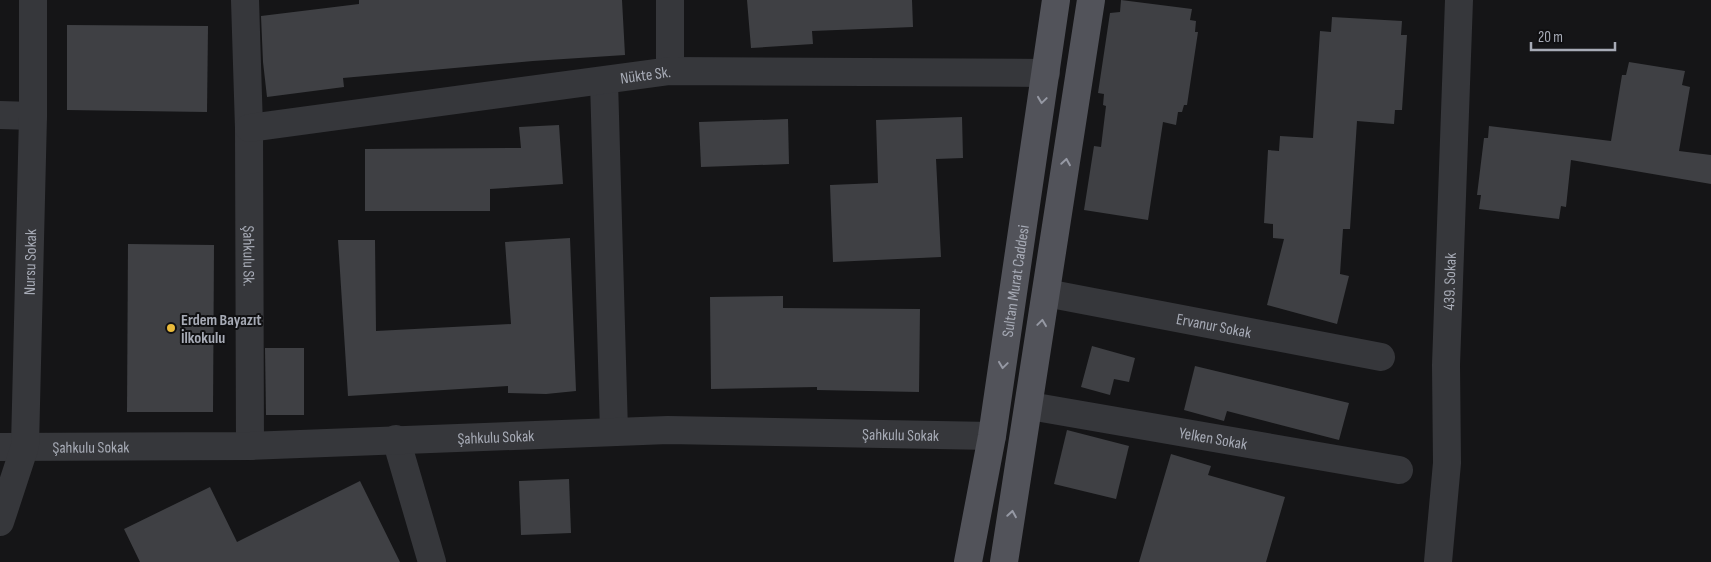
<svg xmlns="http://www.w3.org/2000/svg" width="1711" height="562" viewBox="0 0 1711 562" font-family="'Sofia Sans Condensed',sans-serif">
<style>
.building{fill:#3f4044}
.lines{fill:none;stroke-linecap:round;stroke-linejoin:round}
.minor{stroke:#36373b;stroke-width:28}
.major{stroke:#52535a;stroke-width:28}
.oneway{stroke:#9699a4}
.poi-dot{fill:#e9ba3b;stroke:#101012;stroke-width:2}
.labels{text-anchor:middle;stroke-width:4;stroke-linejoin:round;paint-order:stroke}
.street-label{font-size:16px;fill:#a7abb6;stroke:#101012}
.poi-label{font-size:16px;font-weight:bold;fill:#a7abb6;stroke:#101012;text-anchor:start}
</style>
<rect width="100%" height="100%" fill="#151517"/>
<g class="building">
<polygon points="359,0 622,0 625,55 533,61 343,78 344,87 267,97 263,62 261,16 359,4"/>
<polygon points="747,0 912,0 913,27 812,31 813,44 751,48"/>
<polygon points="1121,0 1192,9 1190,20 1196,21 1195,32 1198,32 1187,105 1184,105 1182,112 1178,112 1176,125 1163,122 1148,220 1084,210 1094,146 1101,147 1106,106 1103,105 1104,94 1098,93 1110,13 1120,12"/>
<polygon points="1332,17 1402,21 1401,35 1407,35 1402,110 1395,110 1394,124 1357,121 1350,229 1343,229 1340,274 1349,276 1337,324 1267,305 1284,239 1273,238 1273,224 1264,223 1268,150 1279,151 1280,136 1313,138 1320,31 1331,32"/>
<polygon points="67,25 208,26 207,112 67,110"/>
<polygon points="1629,62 1685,71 1682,85 1690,87 1679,151 1711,155 1711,184 1571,160 1566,207 1561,206 1559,219 1479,209 1481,195 1477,195 1484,138 1488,138 1489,126 1611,141 1622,75 1626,75"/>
<polygon points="962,117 963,158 936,159 941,257 833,262 830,185 878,183 876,120"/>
<polygon points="788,119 789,164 701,167 699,122"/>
<polygon points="559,125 563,184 490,189 490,211 365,211 365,149 521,148 519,127"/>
<polygon points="570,238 576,391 546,394 508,393 508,386 348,396 338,240 375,240 376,331 511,324 505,242"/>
<polygon points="128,244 214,245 213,412 127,412"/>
<polygon points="783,296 783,308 920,309 919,392 817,390 817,387 711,389 710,297"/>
<polygon points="1092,346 1135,358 1129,382 1114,379 1110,395 1081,387"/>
<polygon points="265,348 304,348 304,415 266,415"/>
<polygon points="1195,366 1349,403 1339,440 1227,411 1224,421 1184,410"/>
<polygon points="1067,430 1129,446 1116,499 1054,484"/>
<polygon points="1171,454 1211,466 1208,475 1285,497 1266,562 1139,562"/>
<polygon points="569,479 571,533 521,535 519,481"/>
<polygon points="360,481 400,562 140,562 124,529 210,487 237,542"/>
</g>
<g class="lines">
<g class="minor">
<path id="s1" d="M245,0l4,128 1,318"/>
<polyline points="670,0 670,71"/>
<polyline points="604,81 614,431"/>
<polyline points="0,115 33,116"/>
<path id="s2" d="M249,128l421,-57 376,2"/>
<path id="s3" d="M1046,293l335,64"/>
<path id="s4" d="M1030,406l369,64"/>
<polyline points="396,439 432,562"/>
<path id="s5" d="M0,447l250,-1 418,-16 324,6"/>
<path id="s6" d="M0,522l25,-76 8,-330v-116"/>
<path id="s7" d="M1438,562l9,-99 -1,-98 13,-365"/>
</g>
<g class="major">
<path id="s8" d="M968,562l24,-126 64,-436"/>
<polyline points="1004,562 1091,0"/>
</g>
</g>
<defs><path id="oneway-chevron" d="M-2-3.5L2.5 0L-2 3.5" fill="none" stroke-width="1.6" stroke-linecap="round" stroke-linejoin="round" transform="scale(1.25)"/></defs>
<g class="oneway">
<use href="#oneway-chevron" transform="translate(1042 100) rotate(98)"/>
<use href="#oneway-chevron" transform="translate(1066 162) rotate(-81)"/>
<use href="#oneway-chevron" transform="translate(1042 323) rotate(-82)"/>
<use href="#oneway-chevron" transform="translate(1003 365) rotate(98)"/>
<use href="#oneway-chevron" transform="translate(1012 514) rotate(-81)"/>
</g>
<circle class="poi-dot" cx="171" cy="328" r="5"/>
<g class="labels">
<g class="street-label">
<text dy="6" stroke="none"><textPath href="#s2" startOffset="400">Nükte Sk.</textPath></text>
<text dy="6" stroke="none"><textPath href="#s1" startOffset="256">Şahkulu Sk.</textPath></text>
<text dy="6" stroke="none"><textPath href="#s6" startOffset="264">Nursu Sokak</textPath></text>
<text dy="6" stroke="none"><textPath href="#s8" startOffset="285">Sultan Murat Caddesi</textPath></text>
<text dy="6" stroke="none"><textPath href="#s7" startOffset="281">439. Sokak</textPath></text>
<text dy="6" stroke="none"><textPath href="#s3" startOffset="171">Ervanur Sokak</textPath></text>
<text dy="6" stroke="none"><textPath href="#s5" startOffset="901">Şahkulu Sokak</textPath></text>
<text dy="6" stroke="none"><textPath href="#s5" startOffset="496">Şahkulu Sokak</textPath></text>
<text dy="6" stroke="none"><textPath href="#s4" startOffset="186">Yelken Sokak</textPath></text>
<text dy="6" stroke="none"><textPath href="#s5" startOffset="91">Şahkulu Sokak</textPath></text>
</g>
<g class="poi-label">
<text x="181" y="325">Erdem Bayazıt<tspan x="181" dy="18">İlkokulu</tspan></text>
</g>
</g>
<path d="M1531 42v8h84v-8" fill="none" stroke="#a7abb6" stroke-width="2.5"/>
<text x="1538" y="42" font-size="15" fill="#a7abb6" stroke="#101012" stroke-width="4" paint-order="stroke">20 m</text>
</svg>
